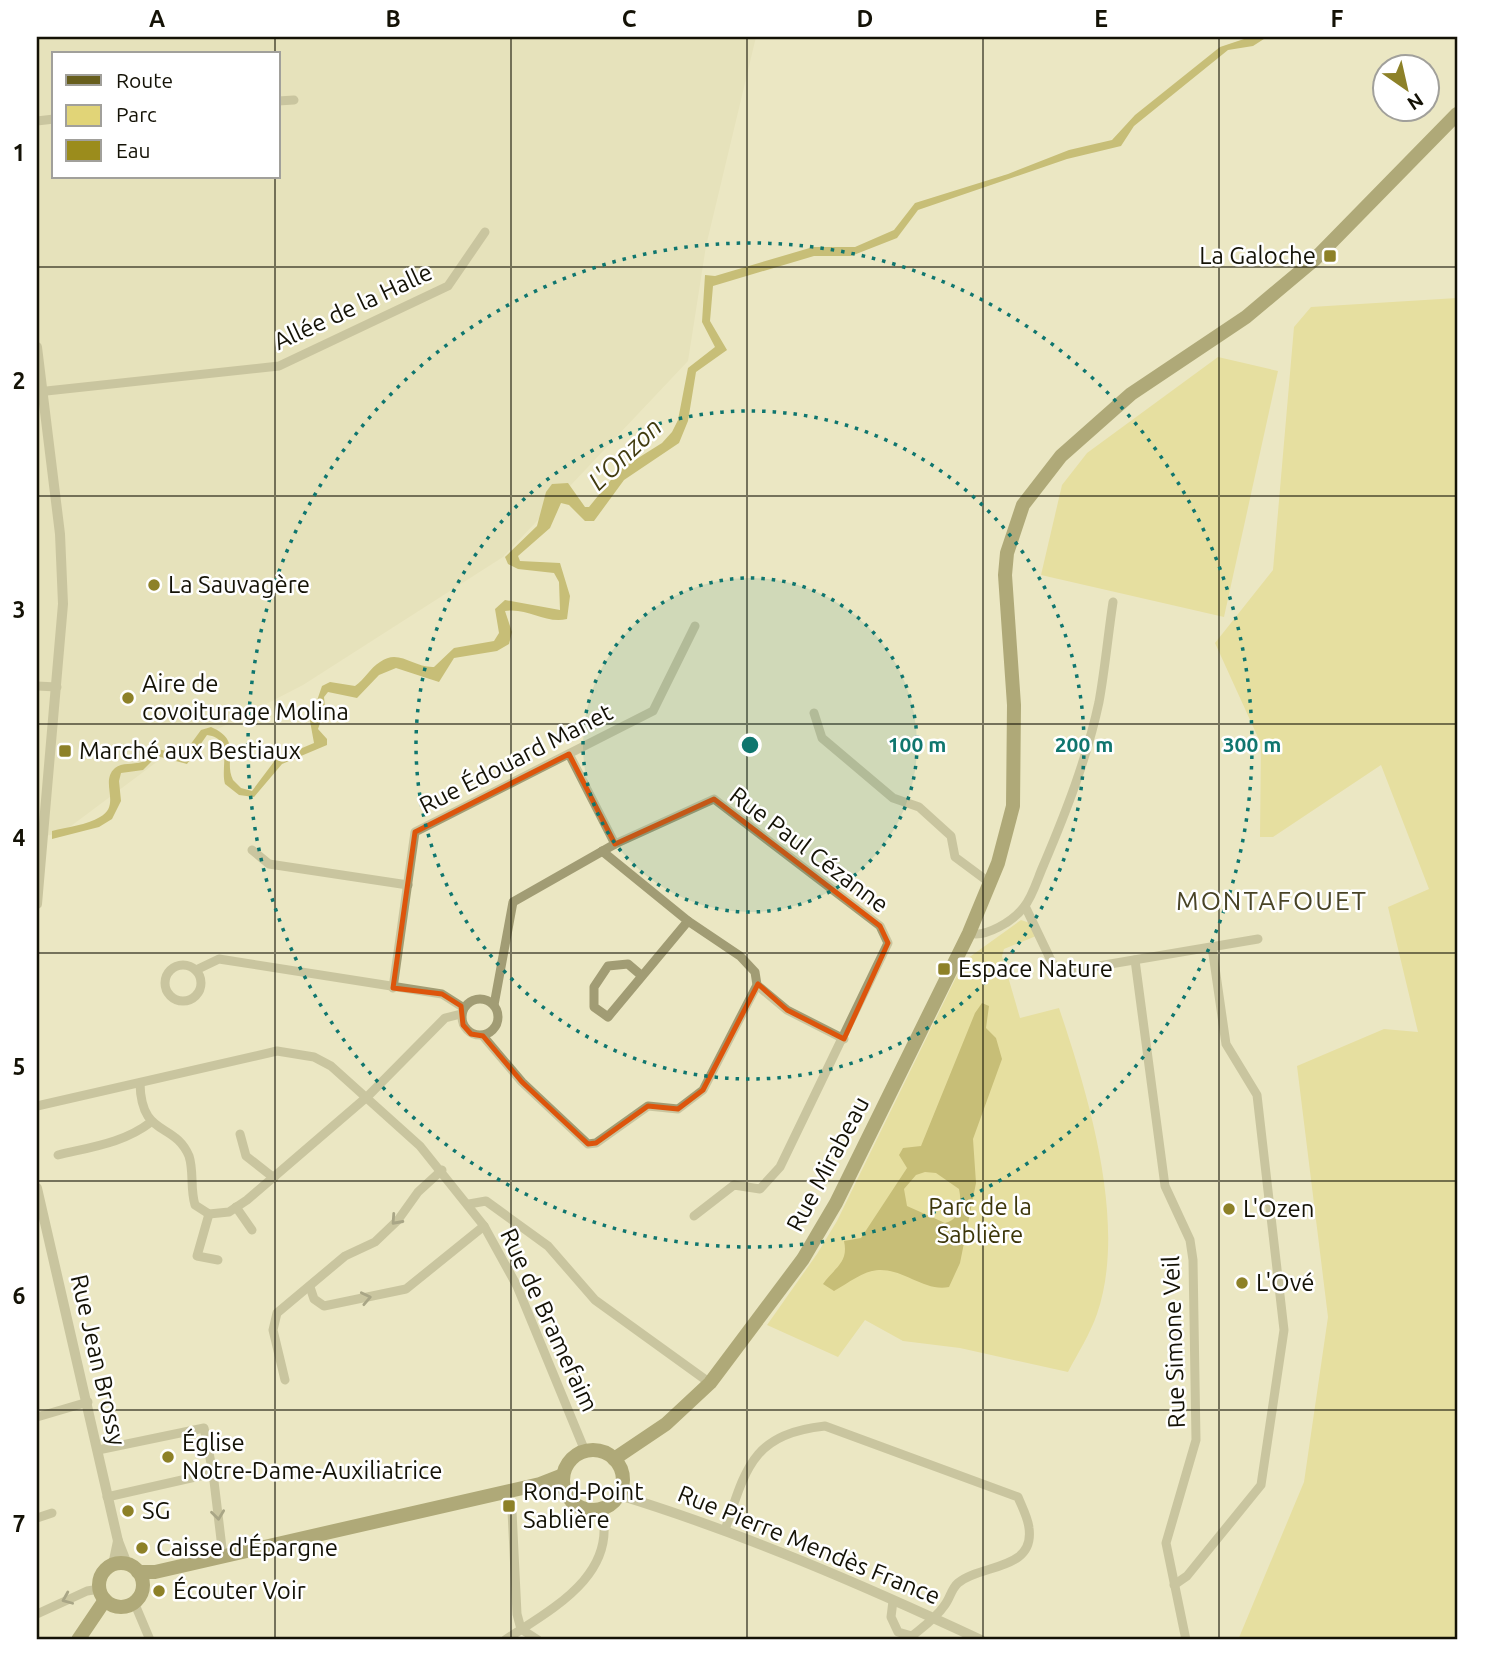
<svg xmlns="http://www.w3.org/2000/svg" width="1494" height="1677" viewBox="0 0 1494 1677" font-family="Ubuntu,sans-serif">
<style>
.built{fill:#e1dbb1;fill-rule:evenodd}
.green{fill:#e1d477}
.water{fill:#9b8c1c;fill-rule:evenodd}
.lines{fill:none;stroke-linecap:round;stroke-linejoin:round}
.minor{stroke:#a19c74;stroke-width:9}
.tertiary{stroke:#a19c74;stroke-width:10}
.primary{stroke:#675e1d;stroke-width:14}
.oneway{stroke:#5a573d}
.marked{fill:none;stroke:#dd550c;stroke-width:5;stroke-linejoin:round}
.grid{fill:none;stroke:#141206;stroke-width:2;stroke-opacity:0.55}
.ring{fill:none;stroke:#0f766e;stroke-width:3.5;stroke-dasharray:3.5 7}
.poi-dot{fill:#8d8128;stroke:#fff;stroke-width:2.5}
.labels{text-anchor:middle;stroke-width:5;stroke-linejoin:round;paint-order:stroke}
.poi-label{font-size:24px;fill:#141206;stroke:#fff;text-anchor:start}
.street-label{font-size:24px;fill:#141206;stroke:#fff}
.park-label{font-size:24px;fill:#3c3609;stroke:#fff}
.water-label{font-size:26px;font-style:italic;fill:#423c10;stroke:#fff}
.neighbourhood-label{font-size:26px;letter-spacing:2px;fill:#494426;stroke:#fff}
.centre{fill:#0f766e;stroke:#fff;stroke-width:3.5}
.ring-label{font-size:21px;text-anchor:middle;font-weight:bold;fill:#0f766e;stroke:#fff;stroke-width:5;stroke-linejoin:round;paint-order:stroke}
.neatline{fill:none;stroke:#141206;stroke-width:2.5}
.grid-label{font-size:23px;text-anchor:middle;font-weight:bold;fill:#141206}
</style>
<rect width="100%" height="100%" fill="#ebe7c3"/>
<path class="built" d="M37,37h719l-50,209 -18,115 -185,196 -200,128 -141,73 -99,74 -26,6zM54,54h224v123h-224z"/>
<g class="green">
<polygon points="1457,298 1457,1640 1238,1640 1304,1482 1328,1317 1297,1066 1384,1029 1418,1032 1388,907 1429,889 1381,765 1273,837 1260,837 1261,744 1215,643 1273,570 1294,327 1311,307"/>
<polygon points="1218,357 1278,371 1224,617 1041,575 1062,485 1087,453"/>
<path d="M1021,920l9,3 6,13 -32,13 -2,7 18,62 39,-10c29,86 69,216 38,306 -7,20 -19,39 -29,58l-108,-24 -57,-7 -38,-21 -27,37 -71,-32 50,-71 20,-33 127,-260z"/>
</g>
<g class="water">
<path d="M1250,37h17l-14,9 -25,4 -94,76 -13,20 -54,13 -149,51 -21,28 -46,18h-37l-101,30 -3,35 17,29 -31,22 -8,49 -9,22 -55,37 -30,41h-9l-16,-16 -8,-2 -11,25 -32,28 2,5 40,2 10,33 -3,23c-22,5 -40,-12 -62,-8l7,21 -3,12 -12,7 -43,7 -15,24 -43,-14 -17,7 -22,23 -29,-6 -4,5 1,11 -7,21 9,10v6l-45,19 -28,33 -15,-2 -14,-11c-5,-17 9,-46 -18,-49l-20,29 -30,-8 -14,14 -22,3 -2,8 2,20 -9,18 -13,8 -47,12v-8c15,-4 35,-6 48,-14 22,-12 -1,-35 15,-49 7,-6 18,-3 27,-6l10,-15 30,9 19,-26 10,-3c32,14 12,32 22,53l8,8 11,3 24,-32 38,-16 -4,-22 12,-35 8,-4 25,4c10,-7 15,-18 25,-24 19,-14 33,6 54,5l20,-19 40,-7 5,-8 -4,-24 10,-9 55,10 -1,-28 -5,-9 -36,-4 -10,-5 -3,-7 32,-31 9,-34 6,-8 16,-1 17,24h4l30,-37 43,-27 10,-11 6,-12 10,-52 27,-21 -13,-25 3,-47 10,1 98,-29h42l39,-17 21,-27 93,-29 61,-24 43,-10 23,-25 85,-68z"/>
<path d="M982,1003l7,3 -3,22 10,10 6,21 -29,80 3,44 -16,80 -11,24c-24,5 -45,-18 -70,-17 -17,1 -30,13 -45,21l-11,-7c11,-16 26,-21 21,-43l17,-3 46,-70 -8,-13 4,-7 18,-2 54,-133zM925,1172l11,1 23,16c3,14 1,31 -14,34l-38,-17 -3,-17 12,-14z"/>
</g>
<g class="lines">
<g class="minor">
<polyline points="278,101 294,100"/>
<polyline points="37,121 54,119"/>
<polyline points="37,392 279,366 448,286 485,232"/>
<polyline points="37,686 57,687"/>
<polyline points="814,713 822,738 893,798 919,807 951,836 955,857 990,883"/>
<polyline points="569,754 615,844"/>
<polyline points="252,850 269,864 408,885"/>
<polyline points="1025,906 1057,973 1258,939"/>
<path d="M969,933c17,5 44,-12 55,-26 9,-11 14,-30 20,-43 22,-52 43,-106 55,-162 6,-33 9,-67 14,-100"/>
<polyline points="1135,960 1165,1186 1190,1240 1193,1260 1196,1440 1166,1543 1186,1640"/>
<circle cx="183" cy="983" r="18"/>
<polyline points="196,970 219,959 442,994 464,1008"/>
<polyline points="642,976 628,964 608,966 594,987 594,1007 608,1017 688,921"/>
<polyline points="757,985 787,1010 844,1039"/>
<polyline points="393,988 415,832 653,711 695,626"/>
<circle cx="480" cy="1017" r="18"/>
<polyline points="494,1005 513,902 615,844 714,799 880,926 888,943 780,1167 760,1189 734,1185 694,1216"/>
<polyline points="483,1036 522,1082 588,1144 596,1143 648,1106 678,1109 703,1090 757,985 755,972 740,956 688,921 602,851"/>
<path d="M140,1083c1,55 34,38 49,73 5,15 1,33 6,49l14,9 20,-2 18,-12 121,-104 77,-78 16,-4"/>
<polyline points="37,1106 277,1051 314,1057 331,1066 420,1146 484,1226 517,1286 585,1451"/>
<polyline points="240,1134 246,1156 274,1178"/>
<path d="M58,1155c33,-8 66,-12 93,-33"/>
<polyline points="469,1204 486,1201 548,1246 595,1300 710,1383"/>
<polyline points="236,1207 252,1230"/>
<polyline points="209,1214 197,1256 218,1260"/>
<polyline points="310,1287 314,1299 324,1306 406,1289 484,1226"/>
<polyline points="285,1380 273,1330 277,1313 345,1256 375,1242 398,1220 418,1192 442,1170"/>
<polyline points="37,1417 88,1402"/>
<polyline points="98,1450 204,1428 213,1473 107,1497"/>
<polyline points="213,1473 223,1556"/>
<polyline points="512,1511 517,1614 521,1629"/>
<polyline points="37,1518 52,1513"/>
<path d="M725,1530c21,-62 27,-96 100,-104l193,71c4,10 10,21 11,31 6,43 -49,36 -71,55 -7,6 -8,16 -14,23 -8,12 -21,21 -32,30l-14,-4 -7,-15 2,-16"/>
<polyline points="1174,1585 1187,1576 1261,1485 1284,1330 1257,1095 1226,1044 1212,947"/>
<polyline points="134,1602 150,1640"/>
<polyline points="37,1614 87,1591 100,1589"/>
<polyline points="521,1629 538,1640"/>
<path d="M505,1640c45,-30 115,-65 96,-132"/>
</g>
<g class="tertiary">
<polyline points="37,347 60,534 63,604 37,904"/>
<polyline points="37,1188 118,1541 127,1564"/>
<path d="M619,1495c124,38 244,90 362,145"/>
<polyline points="113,1565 118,1541"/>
</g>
<g class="primary">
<circle cx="593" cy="1480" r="30"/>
<polyline points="614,1459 666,1424 710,1383 803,1259 836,1203 969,933 998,863 1013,806 1014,705 1005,575 1007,553 1023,505 1061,456 1131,394 1246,317 1314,260 1457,114"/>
<circle cx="121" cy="1585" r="22"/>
<polyline points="138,1572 155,1572 540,1484 563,1475"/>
<polyline points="78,1640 105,1600"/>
</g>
</g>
<defs><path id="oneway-chevron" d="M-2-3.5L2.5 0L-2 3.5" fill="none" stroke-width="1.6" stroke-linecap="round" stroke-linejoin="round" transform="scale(1.75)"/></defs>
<g class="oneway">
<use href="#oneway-chevron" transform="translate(396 1220) rotate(132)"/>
<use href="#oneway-chevron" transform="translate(366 1298) rotate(-12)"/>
<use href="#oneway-chevron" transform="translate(218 1515) rotate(83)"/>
<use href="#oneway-chevron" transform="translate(67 1599) rotate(157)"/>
</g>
<path d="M0 0H1494V1677H0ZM569,754l46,90 99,-45 166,127 8,17 -44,96 -57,-29 -29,-26 -55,106 -25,19 -30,-3 -52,37 -8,1 -66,-62 -39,-46 -12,-2 -8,-9 -2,-19 -19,-12 -49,-6 22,-156z" fill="#ebe7c3" fill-opacity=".55" fill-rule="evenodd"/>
<path class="marked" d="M569,754l46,90 99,-45 166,127 8,17 -44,96 -57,-29 -29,-26 -55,106 -25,19 -30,-3 -52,37 -8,1 -66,-62 -39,-46 -12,-2 -8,-9 -2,-19 -19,-12 -49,-6 22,-156z"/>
<path class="grid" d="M275,37v17M511,37v1603M747,37v1603M983,37v1603M1219,37v1603M275,177v1463M37,267h1420M37,496h1420M37,724h1420M37,953h1420M37,1181h1420M37,1410h1420"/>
<circle cx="750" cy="745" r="167" fill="#0f766e" fill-opacity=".12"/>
<g class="ring">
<circle cx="750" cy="745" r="167"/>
<circle cx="750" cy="745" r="334"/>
<circle cx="750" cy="745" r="502"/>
</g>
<g class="poi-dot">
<rect x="1323" y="249" width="14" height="14" rx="3.5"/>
<circle cx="154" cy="585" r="7"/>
<circle cx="128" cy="698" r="7"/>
<rect x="58" y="744" width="14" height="14" rx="3.5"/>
<rect x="937" y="962" width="14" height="14" rx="3.5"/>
<circle cx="1229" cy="1209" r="7"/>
<circle cx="1242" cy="1283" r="7"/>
<circle cx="168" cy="1457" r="7"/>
<rect x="502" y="1499" width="14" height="14" rx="3.5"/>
<circle cx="128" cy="1511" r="7"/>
<circle cx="142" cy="1548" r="7"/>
<circle cx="159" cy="1591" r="7"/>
</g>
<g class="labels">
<g class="poi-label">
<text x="1316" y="264" text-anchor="end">La Galoche</text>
<text x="168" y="593">La Sauvagère</text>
<text x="142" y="692">Aire de<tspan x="142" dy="28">covoiturage Molina</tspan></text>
<text x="79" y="759">Marché aux Bestiaux</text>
<text x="958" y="977">Espace Nature</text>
<text x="1243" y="1217">L'Ozen</text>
<text x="1256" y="1291">L'Ové</text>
<text x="182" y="1451">Église<tspan x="182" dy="28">Notre-Dame-Auxiliatrice</tspan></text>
<text x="523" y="1500">Rond-Point<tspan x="523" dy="28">Sablière</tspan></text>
<text x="142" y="1519">SG</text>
<text x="156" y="1556">Caisse d'Épargne</text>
<text x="173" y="1599">Écouter Voir</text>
</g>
<g class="street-label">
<text transform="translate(353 307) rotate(-25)" y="8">Allée de la Halle</text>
<text transform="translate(516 759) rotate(-27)" y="8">Rue Édouard Manet</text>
<text transform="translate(809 850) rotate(37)" y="8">Rue Paul Cézanne</text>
<text transform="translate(828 1164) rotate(-62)" y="8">Rue Mirabeau</text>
<text transform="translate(549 1320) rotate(65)" y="8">Rue de Bramefaim</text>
<text transform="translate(1174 1342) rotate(-92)" y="8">Rue Simone Veil</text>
<text transform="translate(98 1360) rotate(77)" y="8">Rue Jean Brossy</text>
<text transform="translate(809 1545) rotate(22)" y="8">Rue Pierre Mendès France</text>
</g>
<g class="park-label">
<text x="980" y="1215">Parc de la<tspan x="980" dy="28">Sablière</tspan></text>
</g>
<g class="water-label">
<text transform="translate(625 454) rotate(-44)" y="9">L'Onzon</text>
</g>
<g class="neighbourhood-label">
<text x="1272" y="910">MONTAFOUET</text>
</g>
</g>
<circle cx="750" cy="745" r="10" class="centre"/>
<g class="ring-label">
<text x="917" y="752">100 m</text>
<text x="1084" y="752">200 m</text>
<text x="1252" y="752">300 m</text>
</g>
<rect width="1494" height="1677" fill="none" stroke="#ffffff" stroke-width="77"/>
<rect x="52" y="52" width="228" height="126" fill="#ffffff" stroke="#a1a09b" stroke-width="2"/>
<rect x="66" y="75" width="35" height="10" fill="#675e1d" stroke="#a1a09b" stroke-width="2"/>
<text x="116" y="88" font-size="21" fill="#141206">Route</text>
<rect x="66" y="105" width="35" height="21" fill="#e1d477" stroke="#a1a09b" stroke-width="2"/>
<text x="116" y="122" font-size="21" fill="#141206">Parc</text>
<rect x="66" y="140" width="35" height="21" fill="#9b8c1c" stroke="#a1a09b" stroke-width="2"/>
<text x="116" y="158" font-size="21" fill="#141206">Eau</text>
<g transform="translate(1406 88) rotate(146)"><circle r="33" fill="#ffffff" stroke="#a1a09b" stroke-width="2"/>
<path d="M0-5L12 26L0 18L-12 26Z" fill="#8d8128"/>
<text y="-10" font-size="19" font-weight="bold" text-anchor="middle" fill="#141206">N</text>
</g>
<rect x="38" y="38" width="1418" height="1600" class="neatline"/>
<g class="grid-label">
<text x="157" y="27">A</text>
<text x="393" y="27">B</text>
<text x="629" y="27">C</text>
<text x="865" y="27">D</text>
<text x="1101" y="27">E</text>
<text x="1337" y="27">F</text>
<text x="19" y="161">1</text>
<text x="19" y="389">2</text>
<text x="19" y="618">3</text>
<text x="19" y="846">4</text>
<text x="19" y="1075">5</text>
<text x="19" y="1304">6</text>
<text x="19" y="1532">7</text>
</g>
</svg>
